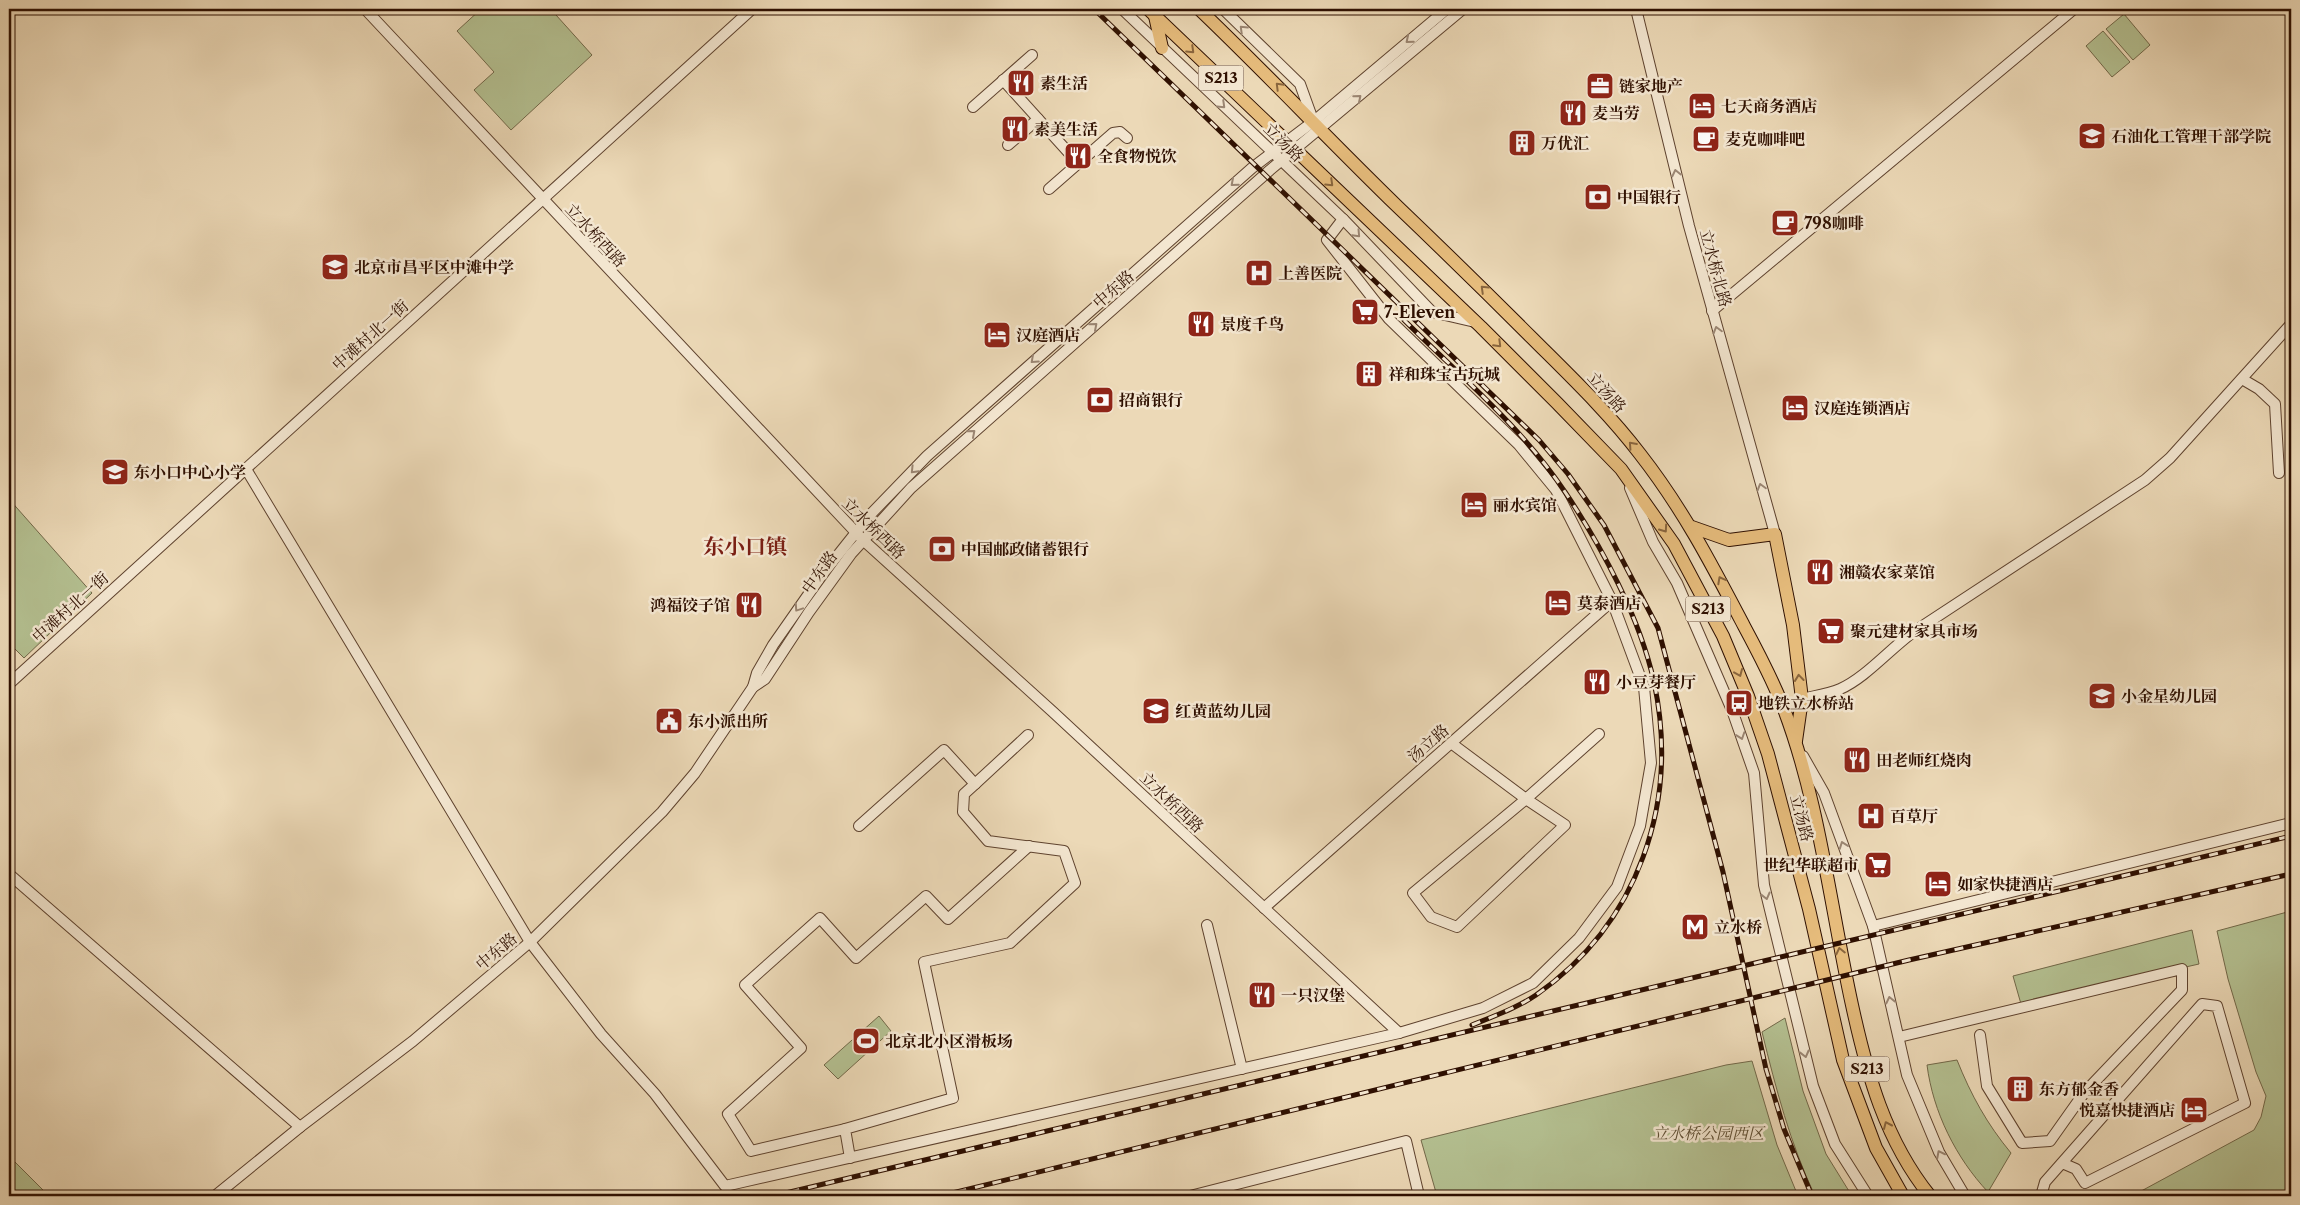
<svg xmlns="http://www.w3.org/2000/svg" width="2300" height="1205" viewBox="0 0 2300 1205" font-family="'Libre Caslon Text','Noto Serif SC',serif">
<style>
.green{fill:#b4c091;stroke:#726849}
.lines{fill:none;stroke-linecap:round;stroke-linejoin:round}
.minor-tunnel{stroke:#c6b193;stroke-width:10;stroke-dasharray:10 5;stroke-linecap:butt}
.minor-casing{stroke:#5e422e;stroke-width:12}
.major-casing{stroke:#2f1001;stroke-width:14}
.minor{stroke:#f3e6d0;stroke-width:10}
.major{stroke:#e6bc7c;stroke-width:12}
.rail-casing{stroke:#2f1001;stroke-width:5}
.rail{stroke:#f3e6d0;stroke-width:3;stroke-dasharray:9;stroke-linecap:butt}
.oneway{stroke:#9b8673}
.oneway2{stroke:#8a663e}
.labels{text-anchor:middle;stroke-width:5;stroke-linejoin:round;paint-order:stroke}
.shield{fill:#f3e6d0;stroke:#6a503f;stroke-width:1}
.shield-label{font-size:15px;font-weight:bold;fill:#2f1001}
.poi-label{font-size:16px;font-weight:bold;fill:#2f1001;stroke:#f3e6d0;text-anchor:start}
.street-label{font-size:16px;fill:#2f1001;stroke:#f3e6d0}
.park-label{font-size:16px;font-style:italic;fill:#5e4e33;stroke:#f3e6d0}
.district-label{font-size:21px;font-weight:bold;fill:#7a1f14;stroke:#f3e6d0}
</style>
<rect width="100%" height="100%" fill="#ecd9b7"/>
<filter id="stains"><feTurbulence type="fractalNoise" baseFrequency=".004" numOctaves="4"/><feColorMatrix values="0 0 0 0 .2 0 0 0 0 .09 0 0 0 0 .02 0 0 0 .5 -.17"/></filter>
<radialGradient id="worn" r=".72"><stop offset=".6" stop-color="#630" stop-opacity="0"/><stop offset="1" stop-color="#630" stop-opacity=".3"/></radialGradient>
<g class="green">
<polygon points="481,9 563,9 556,15 592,55 511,130 474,90 494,72 457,31"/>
<polygon points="2124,14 2150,45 2133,60 2106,29"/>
<polygon points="2103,31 2130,62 2112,77 2086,46"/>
<polygon points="9,499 92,593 24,658 9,643"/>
<polygon points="2291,911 2291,1196 2132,1196 2254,1130 2261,1117 2266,1096 2256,1072 2228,979 2217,931"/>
<polygon points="2192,930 2199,964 2021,1004 2013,976"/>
<polygon points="879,1016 891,1031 838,1079 824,1065"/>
<path d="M1785,1018l18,73 23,63 26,42h-37c-25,-53 -39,-107 -53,-164z"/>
<path d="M1957,1060c14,35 30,64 54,93l-23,39c-32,-34 -55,-80 -61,-127z"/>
<polygon points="1752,1061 1777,1145 1798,1196 1437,1196 1421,1140 1726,1065"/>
<polygon points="9,1156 49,1196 9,1196"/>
</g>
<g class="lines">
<polyline class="minor-tunnel" points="725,1186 733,1196"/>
<defs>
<g id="minor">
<polyline points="365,9 863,540 1053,712 1399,1033"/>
<polyline points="1122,9 1343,219 1432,312 1475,322"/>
<polyline points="1223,9 1300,84 1313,120"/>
<polyline points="1636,9 1689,226 1775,534"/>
<polyline points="1003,80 1078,163"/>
<polyline points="973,107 1032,55"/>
<polyline points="1008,145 1038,119"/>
<polyline points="1049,189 1113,133 1120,132 1127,138"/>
<polyline points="1712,311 2074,9"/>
<polyline points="2242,379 2259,389 2275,404 2279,473"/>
<polyline points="246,469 530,942 601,1034 655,1094 725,1186 1399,1033 1483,1008 1533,983 1579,938 1617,887 1640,826 1651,763 1644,687 1612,601 1556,490 1519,445 1389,319 1327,240 1343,219"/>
<polyline points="1630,488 1653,542 1677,583 1732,710 1754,773 1764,885 1813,1086 1835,1144 1868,1196"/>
<polyline points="9,684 752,9"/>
<polyline points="753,687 765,679 809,612 851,554 911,488 1270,170 1463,9"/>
<path d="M1802,699c12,-3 26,-5 38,-10 25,-11 49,-39 72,-56l233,-153 25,-22 121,-134"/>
<polyline points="1451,743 1526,799 1599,734"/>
<polyline points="1803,756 1824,793 1873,926 1907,1075 1939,1152 1965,1196"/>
<polygon points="1526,799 1565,825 1457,927 1431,917 1413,893"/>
<polyline points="859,826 944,750 975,784 1028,735"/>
<polyline points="9,874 300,1127"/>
<polyline points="1264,908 1612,601"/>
<polyline points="1207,925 1242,1069"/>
<polyline points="1873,926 2291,823"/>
<polyline points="1899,1037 2182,969 2182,990 2084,1093 2050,1141 2022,1143 1987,1086 1980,1035"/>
<polyline points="845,1129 751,1151 728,1114 801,1048 745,985 820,918 856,958 926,896 948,919 1029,846"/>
<polyline points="850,1158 845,1129 953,1098 924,962 1010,943 1075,883 1064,851 988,841 963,812 964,794 975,784"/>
<polyline points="215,1196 300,1127 413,1041 530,942 662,812 695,773 753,687 757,673 773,645 822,575 869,516 927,456 1252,168 1314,121 1447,9"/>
<polyline points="1190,1196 1406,1141 1419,1196"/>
<polyline points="2041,1196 2045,1182 2202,1004 2217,1006 2245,1103 2085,1183 2076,1169 2062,1163"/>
</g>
<g id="major">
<polyline points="1148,9 1481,327 1557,403 1621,469 1674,544 1723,636 1748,696 1768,754 1809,909 1843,1060 1876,1148 1903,1196"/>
<path d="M1199,9c68,65 132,133 199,198 45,43 90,87 134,131 37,37 76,74 108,116 43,55 72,111 104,172 14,26 27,51 38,78 37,95 48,201 70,301 15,69 33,135 78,191"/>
<polyline points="1155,16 1162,48"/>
<polyline points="1692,527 1729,540 1775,534 1793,625 1802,699 1796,741"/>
</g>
</defs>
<use href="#minor" class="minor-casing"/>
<use href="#major" class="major-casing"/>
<use href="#minor" class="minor"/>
<use href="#major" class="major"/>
<defs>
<g id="rail">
<polyline points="1094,9 1539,440 1568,474 1604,525 1658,628 1723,872 1766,1069 1784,1129 1812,1196"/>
<path d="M1404,320c55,55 118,107 161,172 37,55 75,126 89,190 26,121 -16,242 -118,313 -19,13 -42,21 -64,30"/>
<polyline points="773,1196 2291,836"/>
<polyline points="940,1196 1909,960 2291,874"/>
</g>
</defs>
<use href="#rail" class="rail-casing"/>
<use href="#rail" class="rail"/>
</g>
<defs><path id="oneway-chevron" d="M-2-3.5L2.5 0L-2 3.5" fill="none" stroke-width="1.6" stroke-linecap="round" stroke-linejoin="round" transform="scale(1.25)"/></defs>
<g class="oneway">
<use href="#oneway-chevron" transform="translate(1243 29) rotate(-136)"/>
<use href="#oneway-chevron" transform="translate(1409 40) rotate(140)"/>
<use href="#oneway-chevron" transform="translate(1358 98) rotate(-40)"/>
<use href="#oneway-chevron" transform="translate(1222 105) rotate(44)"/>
<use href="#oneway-chevron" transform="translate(1676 173) rotate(-103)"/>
<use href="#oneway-chevron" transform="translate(1234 183) rotate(139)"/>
<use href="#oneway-chevron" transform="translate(1357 234) rotate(47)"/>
<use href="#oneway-chevron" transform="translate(1094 326) rotate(-41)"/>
<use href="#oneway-chevron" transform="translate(1717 330) rotate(-106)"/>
<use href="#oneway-chevron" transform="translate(1034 360) rotate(138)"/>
<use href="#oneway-chevron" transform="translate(972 433) rotate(-41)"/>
<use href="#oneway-chevron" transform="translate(914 470) rotate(134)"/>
<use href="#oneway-chevron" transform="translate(1761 487) rotate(-106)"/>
<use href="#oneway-chevron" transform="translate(798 608) rotate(124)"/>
<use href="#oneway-chevron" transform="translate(1741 736) rotate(71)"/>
<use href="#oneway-chevron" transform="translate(1843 845) rotate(-110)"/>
<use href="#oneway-chevron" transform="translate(1766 896) rotate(76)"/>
<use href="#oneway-chevron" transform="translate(1890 1000) rotate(-103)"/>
<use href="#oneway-chevron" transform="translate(1805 1054) rotate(76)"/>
<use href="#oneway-chevron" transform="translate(1940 1154) rotate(-117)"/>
</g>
<g class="oneway2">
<use href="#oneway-chevron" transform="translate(1191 50) rotate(44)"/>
<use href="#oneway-chevron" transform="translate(1279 86) rotate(-135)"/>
<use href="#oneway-chevron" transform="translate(1330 183) rotate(44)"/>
<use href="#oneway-chevron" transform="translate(1484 289) rotate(-136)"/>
<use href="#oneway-chevron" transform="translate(1498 344) rotate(45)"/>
<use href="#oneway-chevron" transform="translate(1632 445) rotate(-132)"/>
<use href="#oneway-chevron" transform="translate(1664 529) rotate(55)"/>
<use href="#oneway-chevron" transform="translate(1721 580) rotate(-118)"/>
<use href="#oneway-chevron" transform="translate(1739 673) rotate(67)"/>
<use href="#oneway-chevron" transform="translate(1799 678) rotate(-96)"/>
<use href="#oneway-chevron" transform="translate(1840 951) rotate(-103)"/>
<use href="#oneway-chevron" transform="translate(1887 1125) rotate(-114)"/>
</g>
<defs>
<symbol id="restaurant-square" viewBox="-11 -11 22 22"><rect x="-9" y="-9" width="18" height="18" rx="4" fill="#8f2418" stroke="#f3e6d0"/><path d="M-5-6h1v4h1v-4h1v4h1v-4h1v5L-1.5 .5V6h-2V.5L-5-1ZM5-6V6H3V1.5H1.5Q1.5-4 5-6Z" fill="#fff"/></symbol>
<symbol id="office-square" viewBox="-11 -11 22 22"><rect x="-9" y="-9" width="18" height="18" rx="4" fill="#8f2418" stroke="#f3e6d0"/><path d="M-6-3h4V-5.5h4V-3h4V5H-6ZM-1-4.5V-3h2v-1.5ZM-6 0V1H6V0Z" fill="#fff"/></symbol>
<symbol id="hotel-square" viewBox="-11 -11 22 22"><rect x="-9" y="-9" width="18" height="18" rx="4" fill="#8f2418" stroke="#f3e6d0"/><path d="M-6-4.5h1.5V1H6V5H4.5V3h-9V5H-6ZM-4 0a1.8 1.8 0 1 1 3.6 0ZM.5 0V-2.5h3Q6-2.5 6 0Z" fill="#fff"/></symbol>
<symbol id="university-square" viewBox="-11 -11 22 22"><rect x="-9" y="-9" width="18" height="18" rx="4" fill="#8f2418" stroke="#f3e6d0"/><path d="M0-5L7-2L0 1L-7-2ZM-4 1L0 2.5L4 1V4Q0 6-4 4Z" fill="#fff"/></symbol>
<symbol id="cafe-square" viewBox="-11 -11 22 22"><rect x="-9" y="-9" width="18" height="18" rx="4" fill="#8f2418" stroke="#f3e6d0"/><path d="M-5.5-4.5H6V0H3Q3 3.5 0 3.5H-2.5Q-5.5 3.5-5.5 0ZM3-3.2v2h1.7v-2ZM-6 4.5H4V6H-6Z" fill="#fff"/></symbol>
<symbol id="building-square" viewBox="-11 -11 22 22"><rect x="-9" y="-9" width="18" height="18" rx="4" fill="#8f2418" stroke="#f3e6d0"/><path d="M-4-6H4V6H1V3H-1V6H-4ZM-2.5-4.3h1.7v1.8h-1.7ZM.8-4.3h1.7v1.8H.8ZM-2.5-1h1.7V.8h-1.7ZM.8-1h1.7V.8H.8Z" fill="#fff"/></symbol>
<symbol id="bank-square" viewBox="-11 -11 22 22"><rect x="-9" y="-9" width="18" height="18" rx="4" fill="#8f2418" stroke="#f3e6d0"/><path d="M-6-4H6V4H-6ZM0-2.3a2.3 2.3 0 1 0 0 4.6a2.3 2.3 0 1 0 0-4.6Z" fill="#fff"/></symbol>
<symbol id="school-square" viewBox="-11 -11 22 22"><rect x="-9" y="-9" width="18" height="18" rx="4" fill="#8f2418" stroke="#f3e6d0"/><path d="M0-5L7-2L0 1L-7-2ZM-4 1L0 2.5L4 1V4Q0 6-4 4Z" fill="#fff"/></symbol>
<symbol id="hospital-square" viewBox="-11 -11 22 22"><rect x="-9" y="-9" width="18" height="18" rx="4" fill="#8f2418" stroke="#f3e6d0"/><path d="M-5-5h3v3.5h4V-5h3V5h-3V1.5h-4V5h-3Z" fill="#fff"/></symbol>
<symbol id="supermarket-square" viewBox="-11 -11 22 22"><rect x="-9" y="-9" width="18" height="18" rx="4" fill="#8f2418" stroke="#f3e6d0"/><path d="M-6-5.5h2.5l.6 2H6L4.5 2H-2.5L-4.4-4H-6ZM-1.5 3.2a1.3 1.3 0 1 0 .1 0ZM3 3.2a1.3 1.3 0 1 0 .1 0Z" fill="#fff"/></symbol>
<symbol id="bus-square" viewBox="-11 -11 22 22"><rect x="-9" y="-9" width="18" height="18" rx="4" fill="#8f2418" stroke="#f3e6d0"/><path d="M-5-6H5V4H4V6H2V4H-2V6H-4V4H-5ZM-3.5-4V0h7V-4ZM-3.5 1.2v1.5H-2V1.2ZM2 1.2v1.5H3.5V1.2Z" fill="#fff"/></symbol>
<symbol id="civic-square" viewBox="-11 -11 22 22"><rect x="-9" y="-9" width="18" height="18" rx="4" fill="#8f2418" stroke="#f3e6d0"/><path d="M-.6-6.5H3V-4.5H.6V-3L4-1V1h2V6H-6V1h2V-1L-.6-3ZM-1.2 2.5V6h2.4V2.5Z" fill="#fff"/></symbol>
<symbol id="metro-square" viewBox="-11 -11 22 22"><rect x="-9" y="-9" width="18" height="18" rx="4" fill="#8f2418" stroke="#f3e6d0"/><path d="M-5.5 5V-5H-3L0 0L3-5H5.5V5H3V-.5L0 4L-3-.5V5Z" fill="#fff"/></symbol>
<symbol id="stadium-square" viewBox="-11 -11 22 22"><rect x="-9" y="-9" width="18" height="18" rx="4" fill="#8f2418" stroke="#f3e6d0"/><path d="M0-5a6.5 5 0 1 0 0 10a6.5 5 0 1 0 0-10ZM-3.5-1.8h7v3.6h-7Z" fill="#fff"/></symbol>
</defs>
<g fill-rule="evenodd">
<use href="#restaurant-square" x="1005" y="67" width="32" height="32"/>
<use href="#office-square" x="1584" y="70" width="32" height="32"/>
<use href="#hotel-square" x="1686" y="90" width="32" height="32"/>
<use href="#restaurant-square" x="1557" y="97" width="32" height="32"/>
<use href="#restaurant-square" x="999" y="113" width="32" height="32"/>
<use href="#university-square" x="2076" y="120" width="32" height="32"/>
<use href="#cafe-square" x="1690" y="123" width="32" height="32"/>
<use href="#building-square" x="1506" y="127" width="32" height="32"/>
<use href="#restaurant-square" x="1062" y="140" width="32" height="32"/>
<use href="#bank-square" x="1582" y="181" width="32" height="32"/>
<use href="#cafe-square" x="1769" y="207" width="32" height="32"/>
<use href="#school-square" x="319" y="251" width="32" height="32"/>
<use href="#hospital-square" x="1243" y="257" width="32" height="32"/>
<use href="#supermarket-square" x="1349" y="296" width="32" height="32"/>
<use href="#restaurant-square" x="1185" y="308" width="32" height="32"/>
<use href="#hotel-square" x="981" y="319" width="32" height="32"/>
<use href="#building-square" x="1353" y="358" width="32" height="32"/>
<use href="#bank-square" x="1084" y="384" width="32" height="32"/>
<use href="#hotel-square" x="1779" y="392" width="32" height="32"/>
<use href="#school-square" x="99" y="456" width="32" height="32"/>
<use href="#hotel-square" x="1458" y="489" width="32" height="32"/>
<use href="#bank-square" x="926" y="533" width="32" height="32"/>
<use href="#restaurant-square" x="1804" y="556" width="32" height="32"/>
<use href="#hotel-square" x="1542" y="587" width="32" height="32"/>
<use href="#restaurant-square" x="733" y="589" width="32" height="32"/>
<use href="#supermarket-square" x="1815" y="615" width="32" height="32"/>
<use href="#restaurant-square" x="1581" y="666" width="32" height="32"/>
<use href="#school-square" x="2086" y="680" width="32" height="32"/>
<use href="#bus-square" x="1723" y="687" width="32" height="32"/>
<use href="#school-square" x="1140" y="695" width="32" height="32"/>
<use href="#civic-square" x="653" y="705" width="32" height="32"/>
<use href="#restaurant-square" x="1841" y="744" width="32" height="32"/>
<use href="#hospital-square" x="1855" y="800" width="32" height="32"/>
<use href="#supermarket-square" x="1862" y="849" width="32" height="32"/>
<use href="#hotel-square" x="1922" y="868" width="32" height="32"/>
<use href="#metro-square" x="1679" y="911" width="32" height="32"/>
<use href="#restaurant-square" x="1246" y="979" width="32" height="32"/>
<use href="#stadium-square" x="850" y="1025" width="32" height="32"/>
<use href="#building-square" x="2004" y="1073" width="32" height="32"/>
<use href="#hotel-square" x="2178" y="1094" width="32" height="32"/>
</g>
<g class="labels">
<g class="shield">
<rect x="1198.5" y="65.5" width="45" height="25" rx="4"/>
<rect x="1685.5" y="596.5" width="45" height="25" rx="4"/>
<rect x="1844.5" y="1056.5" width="45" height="25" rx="4"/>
</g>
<g class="shield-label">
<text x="1221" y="83">S213</text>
<text x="1708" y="614">S213</text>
<text x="1867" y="1074">S213</text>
</g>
<g class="poi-label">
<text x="1040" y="89">素生活</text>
<text x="1619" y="92">链家地产</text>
<text x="1721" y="112">七天商务酒店</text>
<text x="1592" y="119">麦当劳</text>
<text x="1034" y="135">素美生活</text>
<text x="2111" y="142">石油化工管理干部学院</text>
<text x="1725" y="145">麦克咖啡吧</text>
<text x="1541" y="149">万优汇</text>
<text x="1097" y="162">全食物悦饮</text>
<text x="1617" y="203">中国银行</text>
<text x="1804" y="229">798咖啡</text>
<text x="354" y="273">北京市昌平区中滩中学</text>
<text x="1278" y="279">上善医院</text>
<text x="1384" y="318">7-Eleven</text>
<text x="1220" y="330">景度千鸟</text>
<text x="1016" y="341">汉庭酒店</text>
<text x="1388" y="380">祥和珠宝古玩城</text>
<text x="1119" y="406">招商银行</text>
<text x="1814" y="414">汉庭连锁酒店</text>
<text x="134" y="478">东小口中心小学</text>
<text x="1493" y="511">丽水宾馆</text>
<text x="961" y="555">中国邮政储蓄银行</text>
<text x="1839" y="578">湘赣农家菜馆</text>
<text x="1577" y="609">莫泰酒店</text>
<text x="730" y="611" text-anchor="end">鸿福饺子馆</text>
<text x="1850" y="637">聚元建材家具市场</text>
<text x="1616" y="688">小豆芽餐厅</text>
<text x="2121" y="702">小金星幼儿园</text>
<text x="1758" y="709">地铁立水桥站</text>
<text x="1175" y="717">红黄蓝幼儿园</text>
<text x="688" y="727">东小派出所</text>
<text x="1876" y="766">田老师红烧肉</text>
<text x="1890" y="822">百草厅</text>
<text x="1859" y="871" text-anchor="end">世纪华联超市</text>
<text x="1957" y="890">如家快捷酒店</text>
<text x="1714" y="933">立水桥</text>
<text x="1281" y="1001">一只汉堡</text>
<text x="885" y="1047">北京北小区滑板场</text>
<text x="2039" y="1095">东方郁金香</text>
<text x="2175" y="1116" text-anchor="end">悦嘉快捷酒店</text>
</g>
<g class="street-label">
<text transform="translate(1284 142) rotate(44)" y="6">立汤路</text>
<text transform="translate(596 235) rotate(47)" y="6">立水桥西路</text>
<text transform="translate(1716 268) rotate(75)" y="6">立水桥北路</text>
<text transform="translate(1113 289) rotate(-41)" y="6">中东路</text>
<text transform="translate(370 335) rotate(-42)" y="6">中滩村北一街</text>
<text transform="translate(1607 392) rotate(48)" y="6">立汤路</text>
<text transform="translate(874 528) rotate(44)" y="6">立水桥西路</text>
<text transform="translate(819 572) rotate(-54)" y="6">中东路</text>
<text transform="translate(70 607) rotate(-42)" y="6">中滩村北一街</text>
<text transform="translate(1428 743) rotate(-41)" y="6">汤立路</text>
<text transform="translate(1172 802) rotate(43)" y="6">立水桥西路</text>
<text transform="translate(1802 818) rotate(75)" y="6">立汤路</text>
<text transform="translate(496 951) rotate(-40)" y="6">中东路</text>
</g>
<g class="park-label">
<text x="1708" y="1139">立水桥公园西区</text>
</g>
<g class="district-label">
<text x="745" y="554">东小口镇</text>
</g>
</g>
<rect width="2300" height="1205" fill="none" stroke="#ecd9b7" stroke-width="30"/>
<rect x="10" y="10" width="2280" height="1185" fill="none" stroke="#2f1001" stroke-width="2.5"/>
<rect x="15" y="15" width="2270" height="1175" fill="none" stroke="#2f1001"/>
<rect width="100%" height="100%" filter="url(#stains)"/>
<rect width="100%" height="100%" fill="url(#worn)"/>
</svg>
